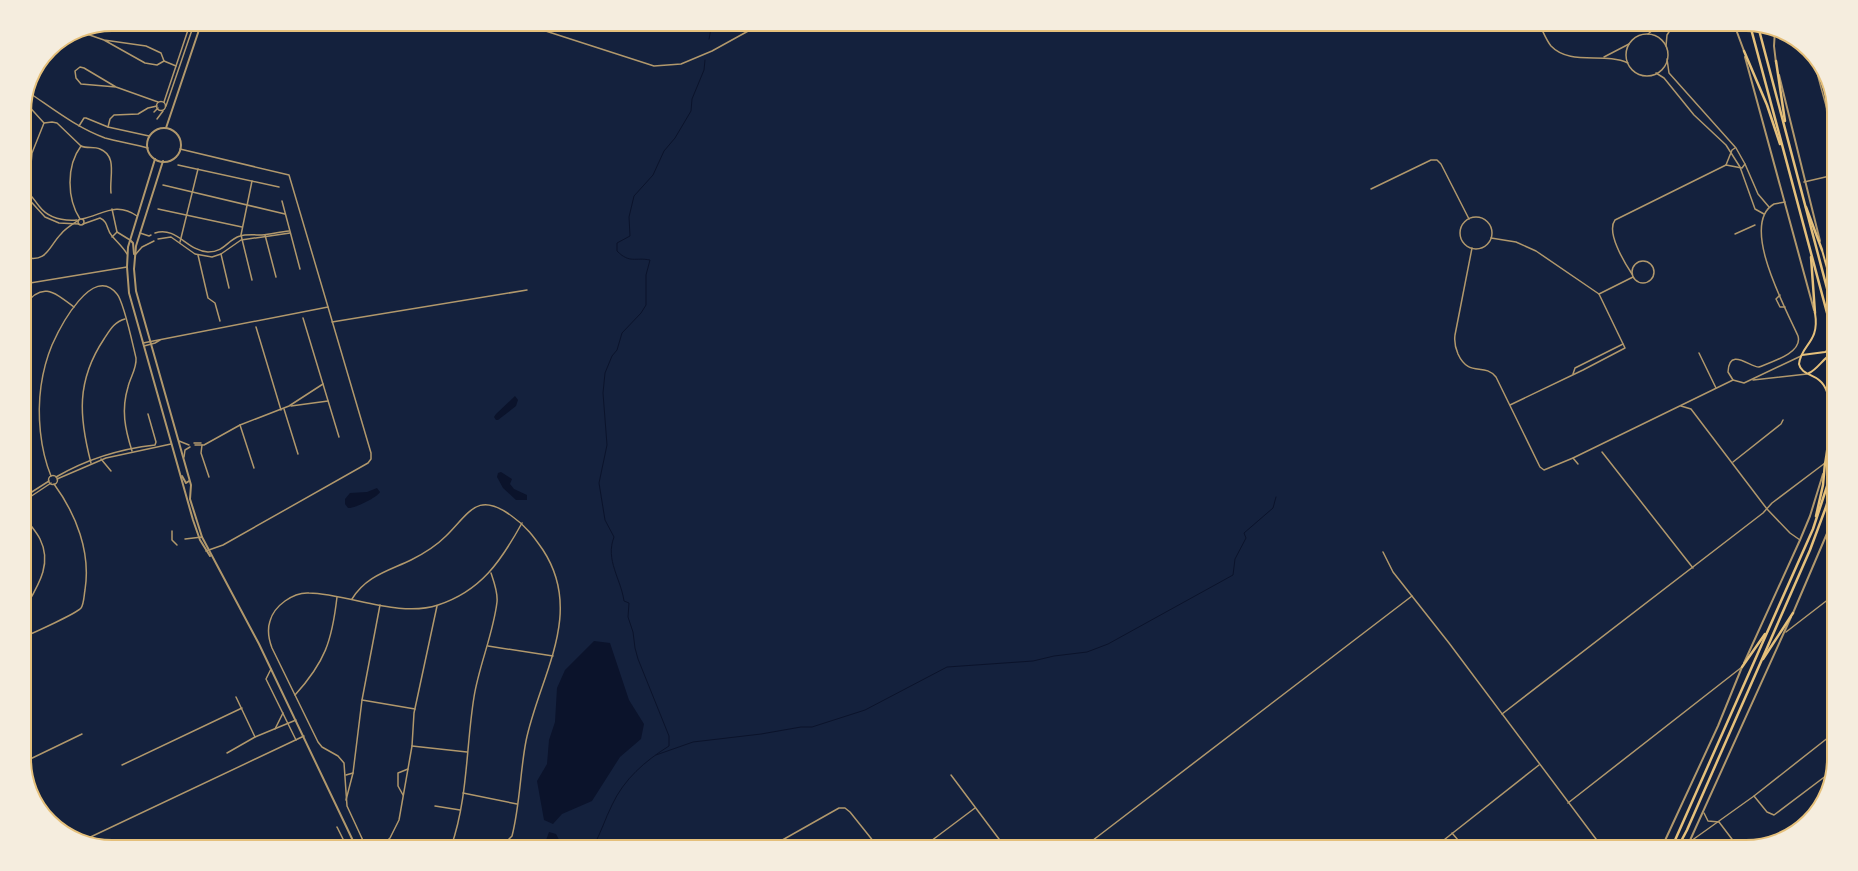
<svg xmlns="http://www.w3.org/2000/svg" width="1858" height="871" viewBox="0 0 1858 871" font-family="'IBM Plex Serif',serif">
<style>
.water{fill:#0b132b}
.lines{fill:none;stroke-linecap:round;stroke-linejoin:round}
.stream{stroke:#0b132b;stroke-width:1}
.minor{stroke:#b1986c;stroke-width:1.5}
.tertiary{stroke:#b1986c;stroke-width:2}
.secondary{stroke:#e5c07b;stroke-width:2}
.motorway{stroke:#e5c07b;stroke-width:2.5}
.rim{fill:none;stroke:#e5c07b;stroke-width:2}
</style>
<rect width="100%" height="100%" fill="#14213d"/>
<g class="water">
<polygon points="515,396 518,400 516,406 498,420 496,420 494,417 496,414"/>
<polygon points="501,472 512,479 510,484 514,489 527,495 527,500 516,500 503,488 497,477 498,473"/>
<path d="M377,488l3,4c-2,5 -26,17 -32,16l-3,-4v-5l5,-6 17,-1z"/>
<polygon points="594,641 610,643 629,700 644,724 641,739 620,757 592,801 562,814 553,824 544,820 537,781 547,764 549,740 555,722 557,688 565,670"/>
<polygon points="549,832 556,834 563,847 539,847 545,843"/>
</g>
<g class="lines">
<g class="stream">
<polyline points="709,39 712,24"/>
<polyline points="656,755 693,742 761,734 801,727 812,727 865,710 947,667 1033,661 1054,656 1087,652 1108,644 1233,575 1235,559 1246,538 1244,533 1273,508 1276,497"/>
<path d="M593,847c8,-14 12,-28 19,-42 12,-26 33,-44 57,-59v-10l-31,-77 -3,-11 -2,-16 -5,-15 1,-14 -5,-2c-3,-22 -19,-41 -10,-64l-9,-17 -6,-37 8,-38 -4,-52 2,-20 7,-17 5,-6 5,-17 19,-20 5,-8v-30l4,-15c-15,-3 -20,4 -33,-9v-8l13,-7 -1,-19 5,-21 19,-21 11,-24 11,-13 16,-27 1,-12 12,-29 1,-10"/>
</g>
<g class="minor">
<polyline points="183,24 189,26"/>
<polyline points="524,24 654,66 681,64 712,51 750,30 755,24"/>
<path d="M1539,24c4,7 7,16 12,22 19,20 53,6 77,17"/>
<polyline points="78,31 104,40 145,63 157,65 164,61 161,53 146,46 104,40"/>
<polyline points="1648,34 1660,24"/>
<circle cx="1647" cy="55" r="21"/>
<polyline points="1666,46 1667,35 1674,24"/>
<polyline points="1604,57 1629,44"/>
<polyline points="1813,58 1834,135"/>
<polyline points="1667,59 1669,73 1736,148 1745,164 1758,194 1769,207"/>
<polyline points="164,61 176,66"/>
<polyline points="1656,73 1664,78 1694,115 1726,145 1740,167 1755,209 1764,214"/>
<polyline points="116,87 81,84 76,78 75,71 80,67 84,68 116,87 158,102"/>
<path d="M28,92c24,16 49,36 77,46 14,4 29,6 43,10"/>
<circle cx="161" cy="106" r="4.5"/>
<polyline points="25,102 44,123"/>
<polyline points="164,102 190,24"/>
<polyline points="166,106 194,24"/>
<polyline points="154,112 158,108"/>
<polyline points="157,119 163,111"/>
<polyline points="79,126 84,118 86,118 108,127 149,136"/>
<polyline points="108,127 110,119 114,115 138,114 148,108 157,106"/>
<polyline points="180,149 289,175 328,307"/>
<polyline points="178,165 279,187"/>
<polyline points="1726,165 1732,150 1735,148"/>
<polyline points="1804,182 1834,175"/>
<polyline points="163,185 285,214"/>
<path d="M24,189c7,5 10,11 15,17 9,12 24,15 38,14"/>
<polyline points="1371,189 1431,160 1437,160 1441,164 1469,219"/>
<polyline points="24,194 45,217 59,223 79,224"/>
<polyline points="28,197 32,153 44,123 52,122 57,123 81,146"/>
<polyline points="282,201 300,269"/>
<path d="M1785,202l-11,2c-35,20 12,105 24,132 5,17 -27,26 -39,31 -8,1 -30,-21 -31,5l5,8 11,3 57,-27"/>
<polyline points="112,209 117,232 112,237"/>
<polyline points="158,209 242,227"/>
<circle cx="1476" cy="233" r="16"/>
<path d="M80,219c-13,-20 -14,-53 1,-73 6,3 13,0 19,3 18,7 9,29 11,44"/>
<path d="M82,219c20,-4 34,-18 55,-3"/>
<circle cx="81" cy="222" r="3"/>
<path d="M83,224l17,-6c9,4 6,12 12,18 5,6 11,11 15,18"/>
<polyline points="117,232 130,240"/>
<polyline points="140,233 149,236 151,235"/>
<path d="M155,233c22,-7 32,18 53,19 17,0 19,-12 32,-16 6,-2 15,-1 22,-1 9,-1 18,-3 27,-4"/>
<polyline points="1735,234 1755,225"/>
<polyline points="265,235 276,277"/>
<polyline points="1491,238 1516,242 1536,251 1599,294 1625,348 1583,370 1510,405"/>
<polyline points="158,239 171,237 195,254 212,257 221,254 241,240 290,233"/>
<polyline points="180,242 198,169"/>
<path d="M1472,248l-17,87c-1,7 0,12 3,19 11,24 26,8 38,23l44,90 4,3 29,-12 160,-78"/>
<polyline points="221,254 229,288"/>
<polyline points="135,255 142,247 154,241"/>
<polyline points="198,255 208,298 215,303 220,321"/>
<path d="M24,257c23,7 25,-11 37,-23 5,-6 12,-10 18,-14"/>
<circle cx="1643" cy="272" r="11"/>
<path d="M1632,274c-8,-12 -26,-42 -17,-54l111,-55 16,3 3,-4"/>
<polyline points="252,280 241,235 252,181"/>
<polyline points="24,284 127,267"/>
<polyline points="1599,294 1633,277"/>
<polyline points="1780,295 1776,299 1780,307 1785,307"/>
<path d="M24,306c18,-25 30,-14 50,1"/>
<polyline points="303,318 339,437"/>
<polyline points="332,322 527,290"/>
<polyline points="256,327 281,410"/>
<polyline points="143,343 328,307 371,453 371,459 368,463 223,545 206,551"/>
<polyline points="144,346 155,343 160,340"/>
<polyline points="1699,353 1716,388"/>
<polyline points="1573,374 1575,368 1623,344"/>
<polyline points="1753,380 1807,374"/>
<polyline points="291,406 328,401"/>
<polyline points="1681,406 1691,409 1767,509 1790,533 1800,540"/>
<polyline points="284,409 298,454"/>
<polyline points="240,425 254,468"/>
<polyline points="179,441 189,445"/>
<polyline points="194,443 201,443"/>
<polyline points="195,445 204,445 240,425 289,406 323,384"/>
<polyline points="202,445 201,453 209,477"/>
<polyline points="1602,452 1693,568"/>
<polyline points="184,457 185,450 190,447"/>
<polyline points="1573,458 1578,464"/>
<polyline points="101,459 111,471"/>
<polyline points="1733,462 1781,424 1783,420"/>
<path d="M91,463c-12,-46 -15,-82 13,-124 6,-9 10,-17 21,-20"/>
<circle cx="53" cy="480" r="4.5"/>
<path d="M51,476c-11,-27 -14,-61 -10,-90 2,-14 6,-29 11,-41 8,-18 41,-82 65,-51 7,8 16,52 19,64 1,10 -6,20 -8,29 -7,23 -3,42 4,64"/>
<path d="M56,477c31,-18 63,-28 99,-32l1,-3 -8,-28"/>
<polyline points="57,479 106,458 171,444"/>
<polyline points="24,497 49,481"/>
<polyline points="24,501 51,483"/>
<path d="M24,516c5,8 12,15 16,23 13,26 -3,48 -16,71"/>
<polyline points="172,531 172,540 177,545"/>
<polyline points="185,539 202,537"/>
<polyline points="1383,552 1393,572 1449,643 1602,847"/>
<path d="M352,599c14,-23 36,-28 59,-39 12,-6 25,-14 35,-24 24,-24 32,-46 67,-19 13,9 21,20 30,33 42,64 -4,127 -17,191 -6,31 -6,64 -14,95l-11,11"/>
<polyline points="1786,632 1834,595"/>
<path d="M24,637c9,-4 53,-24 57,-29 3,-4 3,-13 4,-18 6,-38 -9,-76 -31,-106"/>
<polyline points="488,646 553,656"/>
<polyline points="271,669 266,679 296,740"/>
<path d="M295,695c30,-33 37,-54 42,-98"/>
<polyline points="236,697 255,737"/>
<polyline points="362,700 415,709"/>
<polyline points="1502,714 1763,513 1772,503 1825,463"/>
<polyline points="275,729 283,713"/>
<polyline points="412,746 467,752"/>
<polyline points="227,753 255,737 296,720"/>
<polyline points="24,762 82,734"/>
<polyline points="122,765 242,708"/>
<polyline points="346,775 353,773"/>
<polyline points="951,775 1005,847"/>
<polyline points="463,793 517,804"/>
<polyline points="403,795 398,786 398,773 408,769"/>
<polyline points="1754,796 1767,812 1774,815 1831,772"/>
<polyline points="346,800 353,773 362,700 380,605"/>
<polyline points="1568,803 1742,667"/>
<polyline points="435,806 460,810"/>
<polyline points="1704,813 1708,821 1719,822"/>
<polyline points="1805,820 1805,817 1812,811"/>
<polyline points="1719,822 1738,847"/>
<polyline points="337,827 347,847"/>
<polyline points="1452,833 1464,847"/>
<polyline points="82,841 304,736"/>
<polyline points="1691,841 1754,796 1834,733"/>
<path d="M366,847l-19,-41 -3,-43 -6,-7 -16,-9 -4,-5 -46,-94c-3,-8 -5,-18 -2,-27 4,-15 23,-29 39,-28 40,1 90,25 129,12 43,-14 63,-44 84,-82"/>
<polyline points="380,847 390,838 399,820 412,746 414,713 437,606"/>
<path d="M451,847c17,-48 15,-101 23,-150 5,-32 19,-62 23,-95 1,-10 -3,-20 -6,-29"/>
<polyline points="770,847 839,808 845,808 850,812 878,847"/>
<polyline points="923,847 975,808"/>
<polyline points="1084,847 1412,596"/>
<polyline points="1435,847 1539,765"/>
</g>
<g class="tertiary">
<polyline points="1734,24 1744,51"/>
<polyline points="1775,30 1774,46 1776,63"/>
<polyline points="1745,57 1814,310"/>
<polyline points="1779,75 1820,241"/>
<polyline points="166,128 201,24"/>
<circle cx="164" cy="145" r="17"/>
<polyline points="155,159 128,247 127,267 129,293 193,520 200,540 210,556"/>
<polyline points="163,161 136,246 134,269 136,291 191,485 190,499 202,537 259,644 356,847"/>
<polyline points="130,240 133,243 134,254"/>
<polyline points="182,476 186,483 189,481"/>
<polyline points="1793,613 1834,517"/>
<polyline points="1744,663 1800,540 1810,516 1823,474"/>
<polyline points="1662,847 1718,726 1742,667"/>
<polyline points="1687,847 1791,617"/>
</g>
<g class="secondary">
<polyline points="1822,250 1834,293"/>
<path d="M1815,313c5,30 -14,31 -16,51 2,10 13,10 20,16 19,15 9,62 6,83"/>
<polyline points="1802,355 1825,352 1834,348"/>
<path d="M1809,373c9,-4 14,-15 25,-21"/>
</g>
<g class="motorway">
<polyline points="1750,25 1834,339"/>
<polyline points="1758,26 1834,315"/>
<polyline points="1744,51 1767,105 1780,144"/>
<polyline points="1776,61 1785,121"/>
<polyline points="1806,207 1822,250"/>
<polyline points="1811,257 1815,313"/>
<polyline points="1816,516 1823,485 1825,463"/>
<polyline points="1763,659 1793,613"/>
<polyline points="1742,667 1765,634"/>
<polyline points="1672,847 1813,529 1834,465"/>
<polyline points="1678,847 1687,830 1810,550 1826,507 1834,480"/>
</g>
</g>
<path d="M0 0H1858V871H0ZM112 31H1746A81 81 0 0 1 1827 112V759A81 81 0 0 1 1746 840H112A81 81 0 0 1 31 759V112A81 81 0 0 1 112 31Z" fill="#f5edde" fill-rule="evenodd"/>
<path class="rim" d="M112 31H1746A81 81 0 0 1 1827 112V759A81 81 0 0 1 1746 840H112A81 81 0 0 1 31 759V112A81 81 0 0 1 112 31Z"/>
</svg>
